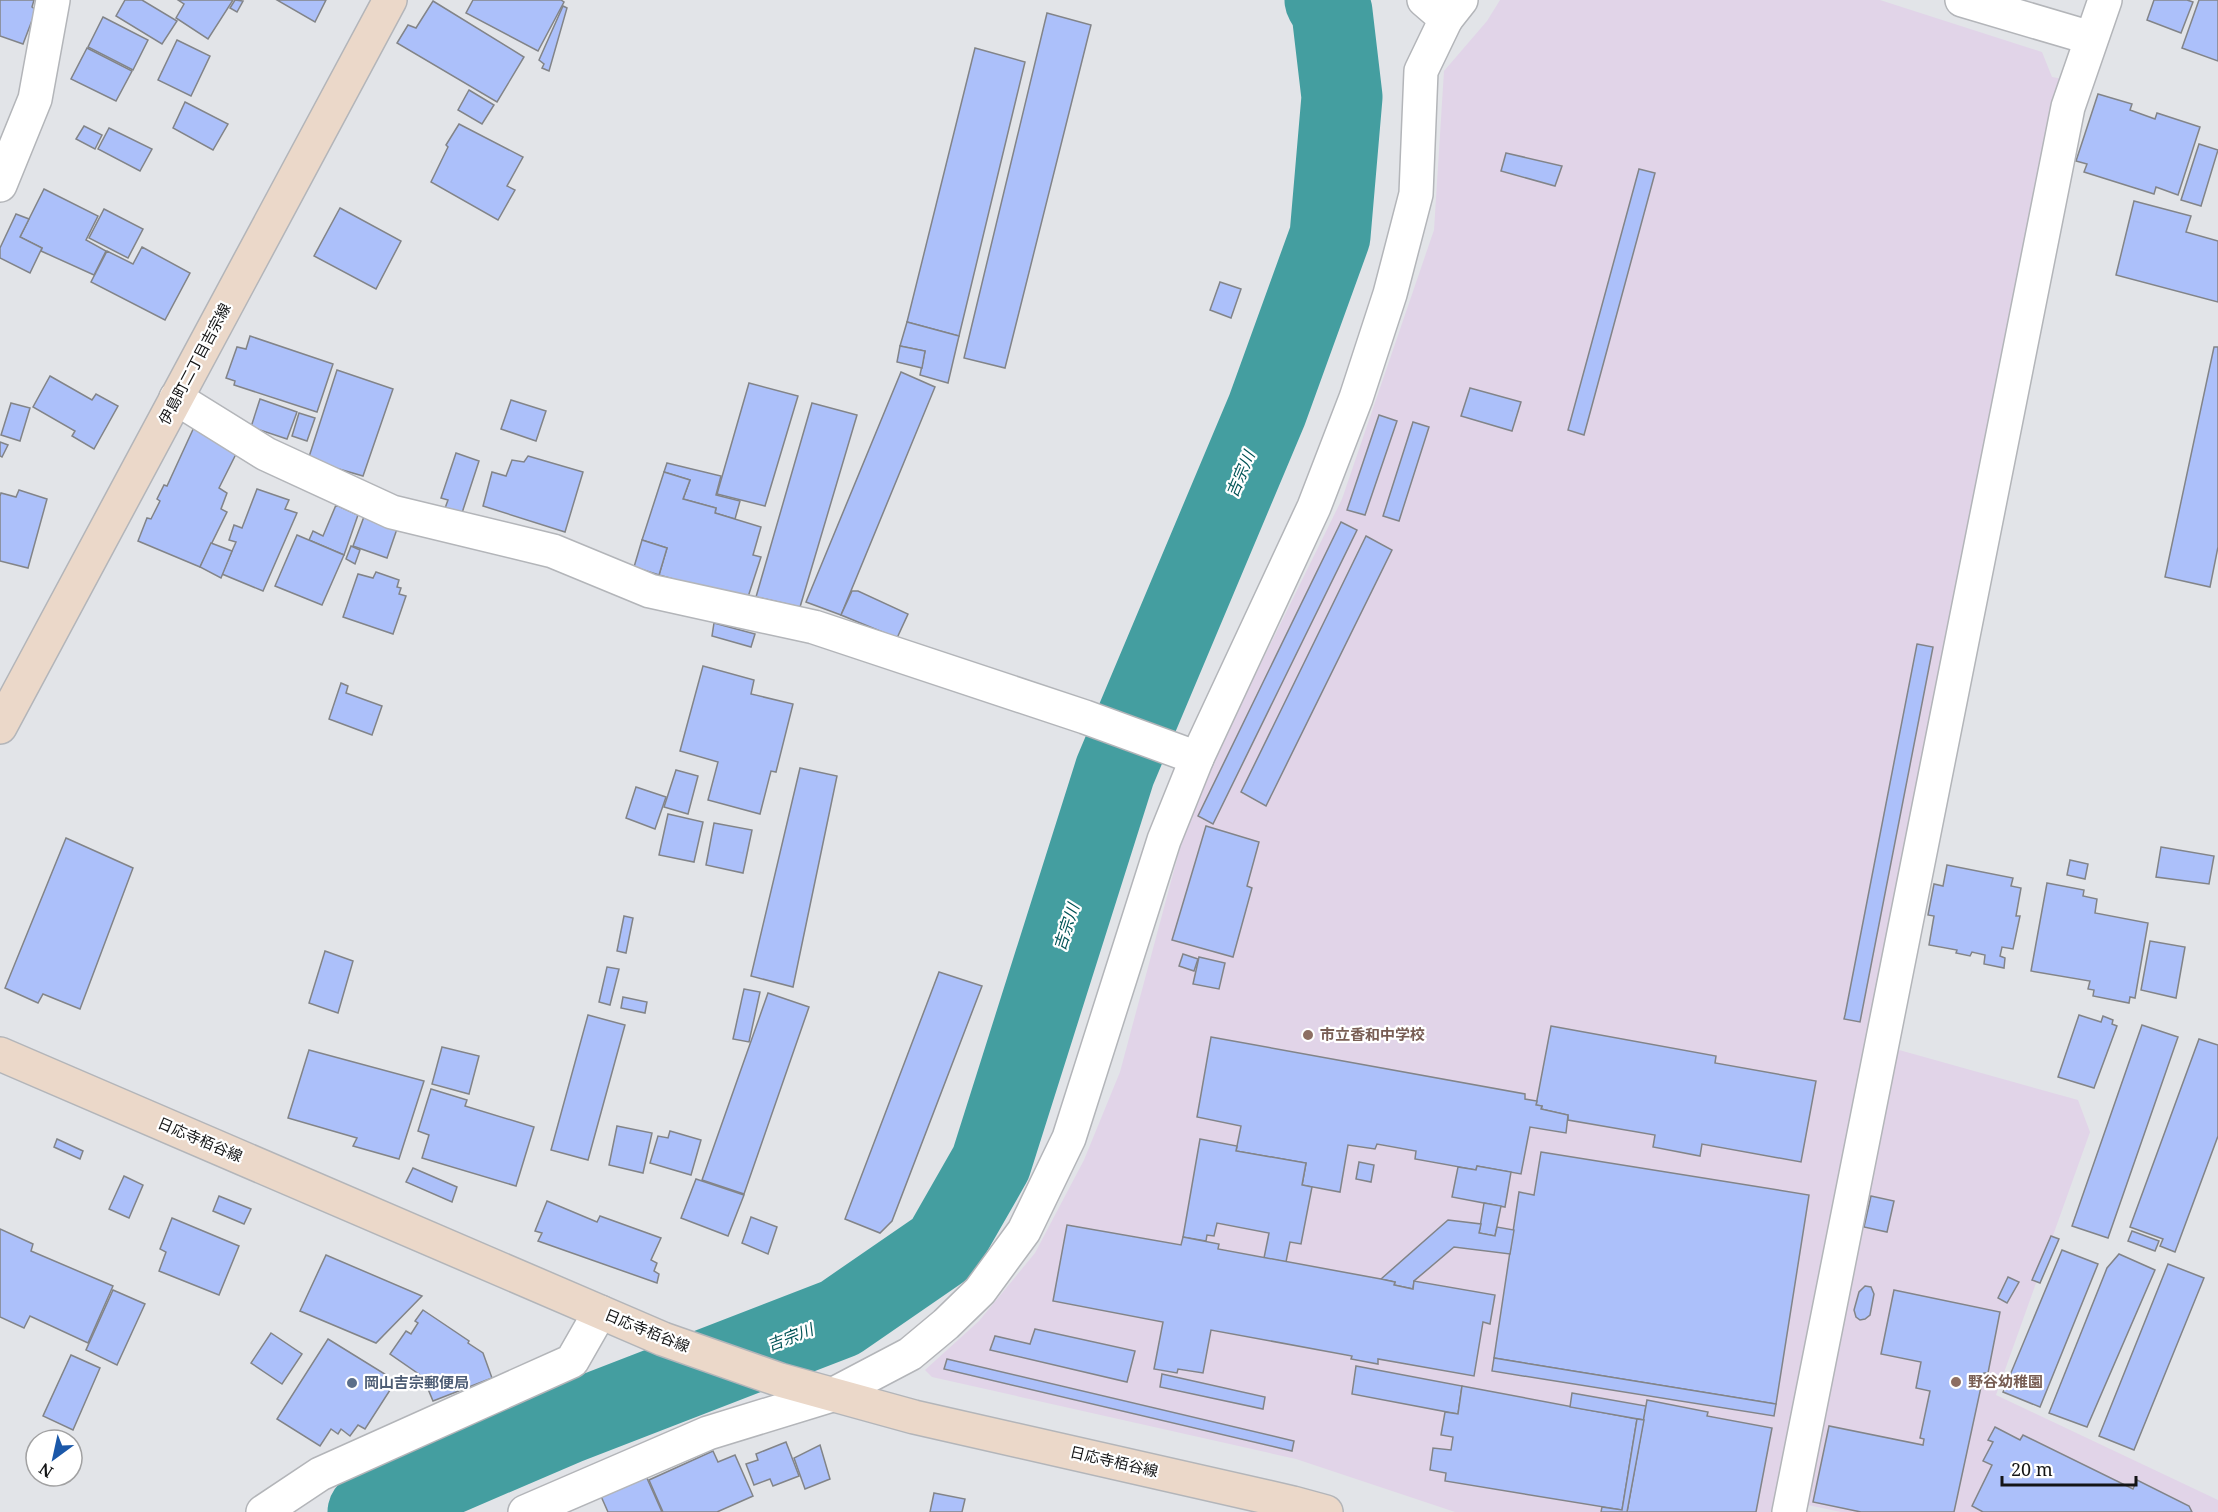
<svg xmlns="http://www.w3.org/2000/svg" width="2218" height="1512" viewBox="0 0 2218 1512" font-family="'Noto Serif','Noto Sans JP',serif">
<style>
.education{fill:#e1d4e8}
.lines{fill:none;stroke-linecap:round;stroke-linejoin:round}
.river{stroke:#449ea0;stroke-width:81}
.building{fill:#acc0fa;stroke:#828488;stroke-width:1.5}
.street-casing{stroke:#b3b5b9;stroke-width:36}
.secondary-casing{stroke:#b3b5b9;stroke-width:36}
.street{stroke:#fff;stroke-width:33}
.secondary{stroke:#ebd8c9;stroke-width:33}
.education-dot{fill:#8d6e63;stroke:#fff;stroke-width:2}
.service-dot{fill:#5c6f8a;stroke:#fff;stroke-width:2}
.labels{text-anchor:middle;stroke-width:4.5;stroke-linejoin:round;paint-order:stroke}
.street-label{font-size:15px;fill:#141516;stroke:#fff}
.education-label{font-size:15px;font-weight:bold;fill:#785e54;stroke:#fff;text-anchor:start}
.service-label{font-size:15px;font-weight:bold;fill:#4e5e75;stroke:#fff;text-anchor:start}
.water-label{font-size:16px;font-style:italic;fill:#005356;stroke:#fff}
</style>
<rect width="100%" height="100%" fill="#e2e4e8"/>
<g class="education">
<polygon points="1500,0 1880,0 2042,52 2052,77 2064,79 1778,1512 1455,1512 1296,1459 932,1377 925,1370 979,1321 1035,1253 1084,1160 1120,1072 1192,803 1342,499 1434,230 1444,71 1487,21"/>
<polygon points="1892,1048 2078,1100 2090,1132 1996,1395 2218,1500 2218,1512 1841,1512 1803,1504"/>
</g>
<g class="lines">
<polyline class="river" points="368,1512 382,1503 566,1424 840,1318 943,1247 991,1163 1115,771 1267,410 1330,236 1342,97 1332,12 1325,0"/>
</g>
<g class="building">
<polygon points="0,0 34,0 32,7 36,10 23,44 0,36"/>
<polygon points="125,0 142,0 177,21 162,44 116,16"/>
<polygon points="178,0 233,0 208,39 176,18 184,4"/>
<polygon points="235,0 243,1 237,12 230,8"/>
<polygon points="277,0 326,0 315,22"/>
<polygon points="473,0 561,0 564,2 538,51 466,13"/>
<polygon points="2154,0 2187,0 2193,2 2181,33 2147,20"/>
<polygon points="2199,0 2218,0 2218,61 2182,48"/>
<polygon points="433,1 524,57 497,102 397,43 408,25 416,28"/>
<polygon points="563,6 567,8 549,71 542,68 544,64 539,60"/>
<polygon points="1047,13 1091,25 1005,368 964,358"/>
<polygon points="103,17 148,40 133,70 88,47"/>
<polygon points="177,40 210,56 191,96 158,80"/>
<polygon points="87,48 132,71 116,101 71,79"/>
<polygon points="975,48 1025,62 959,336 907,322"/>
<polygon points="469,90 494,105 482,124 458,110"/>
<polygon points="2098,94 2132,104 2130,110 2155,119 2157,113 2200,127 2178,195 2156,187 2154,194 2084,172 2087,164 2076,161"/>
<polygon points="185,102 228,124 213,150 173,128"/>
<polygon points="459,124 523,157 507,186 515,190 498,220 431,182 448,147 446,145"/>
<polygon points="84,126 102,135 95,149 76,139"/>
<polygon points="109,128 152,149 140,171 98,149"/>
<polygon points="2199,144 2218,150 2201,206 2181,200"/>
<polygon points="1506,153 1562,166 1555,186 1501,171"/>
<polygon points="1639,169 1655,173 1584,435 1568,430"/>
<polygon points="44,189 98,216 86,240 106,251 94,275 41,251 42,248 20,237"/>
<polygon points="2134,201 2191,216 2186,232 2218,241 2218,302 2116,275"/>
<polygon points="340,208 401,241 376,289 314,256"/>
<polygon points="104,209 143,229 128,258 89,238"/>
<polygon points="16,214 29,219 20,237 42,248 30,273 0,258 0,248"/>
<polygon points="142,247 190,273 165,320 91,282 107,251 133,264"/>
<polygon points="1220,282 1241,289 1231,318 1210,310"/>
<polygon points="907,322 959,336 948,383 920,375 925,351 900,346"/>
<polygon points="250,336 333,364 317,412 234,385 235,381 226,378 237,347 246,349"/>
<polygon points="900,346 925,351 922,368 897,362"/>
<polygon points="2214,347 2218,347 2218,547 2210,587 2165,577"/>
<polygon points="337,370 393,389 363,476 308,460"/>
<polygon points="901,372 935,387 841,615 806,602"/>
<polygon points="50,376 92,400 96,394 118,406 94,449 72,436 75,431 33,407"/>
<polygon points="749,383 798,396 765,506 717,494"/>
<polygon points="1470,388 1521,402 1512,431 1461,416"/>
<polygon points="260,399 297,412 287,439 251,427"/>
<polygon points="511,400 546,411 536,441 501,429"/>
<polygon points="11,403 30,408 20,441 1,435"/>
<polygon points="812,403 857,415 800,607 756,597"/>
<polygon points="299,413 315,418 307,441 292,436"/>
<polygon points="1379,415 1397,421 1365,515 1347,510"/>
<polygon points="1413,422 1429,427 1399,521 1383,516"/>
<polygon points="195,425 237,452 219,488 227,493 221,509 227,512 200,567 138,541 147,518 151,519 160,501 157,499 164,485 167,486"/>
<polygon points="0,442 8,445 2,457 0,456"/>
<polygon points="456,453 479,461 461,516 444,511 448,500 441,498"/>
<polygon points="528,456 583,472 565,532 483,506 492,472 506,476 512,460 524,462"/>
<polygon points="667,463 721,476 716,495 740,501 735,519 715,513 716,508 683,499 690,480 664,472"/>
<polygon points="664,472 690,480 683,499 716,508 715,513 761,527 753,555 761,557 747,600 659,575 667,548 642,540"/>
<polygon points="257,489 289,500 285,509 297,513 263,591 222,574 236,542 229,540 234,525 242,528"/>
<polygon points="19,490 47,499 28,568 0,561 0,496 1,493 16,497"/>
<polygon points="336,505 358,515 344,555 309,540 313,531 323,536"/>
<polygon points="365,514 398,526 387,558 353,546"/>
<polygon points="1341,522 1357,530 1213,824 1198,816"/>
<polygon points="297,535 344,555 322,605 275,586"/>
<polygon points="1366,536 1392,550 1266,806 1241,792"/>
<polygon points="642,540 667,548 659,575 634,567"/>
<polygon points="211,543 232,551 221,578 200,567"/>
<polygon points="351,546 360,550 355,564 346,559"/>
<polygon points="376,572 399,580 397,587 401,588 399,594 406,596 393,634 343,617 358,574 373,578"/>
<polygon points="852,591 858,591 908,614 897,638 841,615"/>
<polygon points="714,623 755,634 751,647 712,636"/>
<polygon points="1917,644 1933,647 1860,1022 1844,1019 1845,1015"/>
<polygon points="703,666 754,680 751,694 793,704 776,772 771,771 760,814 708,800 718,762 680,751"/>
<polygon points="341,683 348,686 346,693 382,706 372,735 329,719"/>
<polygon points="800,768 837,776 793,987 751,976"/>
<polygon points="676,770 698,776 688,814 664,807"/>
<polygon points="636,787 666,797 655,829 626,818"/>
<polygon points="668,814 703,822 694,862 659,855"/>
<polygon points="714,823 752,830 743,873 706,865"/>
<polygon points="1206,826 1259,842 1247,886 1252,888 1233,957 1172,940"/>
<polygon points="66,838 133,868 80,1009 43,994 38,1003 5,988"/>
<polygon points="2161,847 2214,856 2209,884 2156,877"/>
<polygon points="2070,860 2088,864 2085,879 2067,875"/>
<polygon points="1947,865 2013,878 2011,886 2021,888 2016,916 2020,916 2013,949 2002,947 2000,956 2005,958 2004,968 1984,964 1985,955 1972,952 1970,956 1956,953 1957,950 1929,945 1934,916 1928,915 1934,884 1943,886"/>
<polygon points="2047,883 2084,890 2083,896 2097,899 2095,913 2148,923 2135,998 2130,997 2129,1003 2093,996 2094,990 2088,989 2090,981 2031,971"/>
<polygon points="624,916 633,918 626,953 617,951"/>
<polygon points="2150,941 2185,947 2176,998 2141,990"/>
<polygon points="325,951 353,961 338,1013 309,1003"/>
<polygon points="1183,954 1198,959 1194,971 1179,966"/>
<polygon points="1199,957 1225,963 1219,989 1193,984"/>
<polygon points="607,967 619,969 610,1005 599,1002"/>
<polygon points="939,972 982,986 892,1221 880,1233 845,1219"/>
<polygon points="744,989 760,992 749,1042 733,1039"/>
<polygon points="768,993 809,1007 744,1194 702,1180"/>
<polygon points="623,997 647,1002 645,1013 621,1008"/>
<polygon points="588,1015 625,1025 588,1160 551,1150"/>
<polygon points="2079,1015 2101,1022 2103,1016 2113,1020 2112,1024 2117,1026 2094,1088 2058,1077"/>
<polygon points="2142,1025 2178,1037 2108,1238 2072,1226"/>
<polygon points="1551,1026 1716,1056 1715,1063 1816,1081 1801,1162 1702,1144 1700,1156 1653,1147 1655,1135 1568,1120 1568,1115 1541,1109 1542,1106 1536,1105"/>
<polygon points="1211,1037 1525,1094 1525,1099 1537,1101 1536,1105 1542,1106 1541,1109 1568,1115 1566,1133 1530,1127 1521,1174 1477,1166 1476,1170 1415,1159 1416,1151 1377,1144 1375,1149 1348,1145 1340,1192 1302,1185 1306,1163 1236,1151 1241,1126 1197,1117"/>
<polygon points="2199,1039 2218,1045 2218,1136 2175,1252 2160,1246 2163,1239 2130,1227"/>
<polygon points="442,1047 479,1056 469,1094 432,1084"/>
<polygon points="309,1050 424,1081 399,1159 353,1146 357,1138 288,1118"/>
<polygon points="431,1089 467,1100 465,1106 534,1127 516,1186 422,1158 429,1135 418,1131"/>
<polygon points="617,1126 652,1133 643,1173 609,1165"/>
<polygon points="670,1131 701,1140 691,1175 650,1163 658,1136 668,1138"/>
<polygon points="57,1139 83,1151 80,1159 54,1147"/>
<polygon points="1200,1139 1237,1146 1236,1151 1306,1163 1302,1185 1312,1187 1301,1244 1290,1242 1286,1262 1264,1258 1269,1233 1217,1223 1214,1236 1207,1235 1206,1241 1183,1237"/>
<polygon points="1541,1152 1809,1195 1776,1404 1494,1358 1519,1192 1534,1195"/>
<polygon points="1359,1162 1374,1165 1371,1182 1356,1179"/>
<polygon points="1477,1166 1511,1172 1505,1207 1452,1197 1458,1167 1476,1170"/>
<polygon points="413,1168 457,1187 452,1202 406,1182"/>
<polygon points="124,1176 143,1185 129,1218 109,1209"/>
<polygon points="696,1179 744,1195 728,1236 681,1218"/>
<polygon points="219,1196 251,1209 244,1224 213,1211"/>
<polygon points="1871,1196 1894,1201 1887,1232 1864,1227"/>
<polygon points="547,1201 597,1222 600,1216 661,1238 651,1260 657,1263 654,1271 659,1274 657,1283 538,1241 542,1233 535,1231"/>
<polygon points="1484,1203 1501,1206 1495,1236 1479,1233"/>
<polygon points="751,1217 777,1227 768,1254 742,1243"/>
<polygon points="172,1218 239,1246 219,1295 159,1271 166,1252 160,1249"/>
<polygon points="1448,1220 1481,1224 1479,1233 1495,1236 1497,1227 1514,1230 1510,1254 1454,1247 1414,1281 1413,1289 1394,1285 1395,1282 1381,1279"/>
<polygon points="1067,1225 1181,1245 1183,1237 1219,1244 1218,1249 1381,1279 1395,1282 1394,1285 1413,1289 1414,1281 1495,1295 1490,1324 1483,1322 1474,1376 1378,1359 1378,1364 1351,1359 1352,1356 1211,1330 1203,1373 1178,1369 1177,1373 1154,1369 1163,1322 1053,1301"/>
<polygon points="0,1229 33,1244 31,1251 113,1286 88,1343 30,1316 24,1328 0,1317"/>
<polygon points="2132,1231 2159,1241 2155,1251 2128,1241"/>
<polygon points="2051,1236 2059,1239 2040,1283 2032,1280"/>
<polygon points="2062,1250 2098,1264 2040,1407 2003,1392"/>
<polygon points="2119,1254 2155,1270 2087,1427 2049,1413 2107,1268"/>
<polygon points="326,1255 422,1296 376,1343 300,1311"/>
<polygon points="2168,1264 2204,1278 2134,1450 2099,1436"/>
<polygon points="2008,1277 2019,1282 2007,1303 1998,1298"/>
<polygon points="1865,1286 1871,1287 1874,1294 1870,1315 1865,1319 1860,1320 1856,1317 1854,1310 1859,1292"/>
<polygon points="113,1290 145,1304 117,1365 86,1350"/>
<polygon points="1894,1290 2000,1312 1988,1373 1984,1373 1954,1512 1861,1512 1813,1502 1829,1426 1923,1445 1924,1439 1920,1438 1930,1391 1916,1388 1921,1362 1881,1354"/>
<polygon points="423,1310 469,1341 468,1343 483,1353 492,1378 433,1401 423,1377 390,1354 406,1331 411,1334 418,1323 415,1321"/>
<polygon points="1035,1329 1135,1351 1127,1382 990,1350 995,1336 1030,1344"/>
<polygon points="271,1333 302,1354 282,1384 251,1363"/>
<polygon points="328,1339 388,1376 384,1382 392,1387 365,1429 358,1425 350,1436 341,1429 338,1434 331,1429 320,1446 277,1419"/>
<polygon points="71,1355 100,1368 73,1430 43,1416"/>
<polygon points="1494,1358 1776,1404 1774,1416 1492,1371"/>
<polygon points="947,1359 1294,1441 1292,1451 944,1369"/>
<polygon points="1356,1366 1462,1386 1458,1414 1352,1394"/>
<polygon points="1162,1374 1265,1397 1263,1409 1160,1387"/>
<polygon points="1462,1386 1637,1419 1622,1510 1445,1481 1446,1473 1430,1470 1433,1448 1451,1450 1453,1437 1441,1435 1445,1412 1458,1414"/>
<polygon points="1572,1393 1646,1406 1644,1420 1570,1407"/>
<polygon points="1647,1400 1708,1412 1707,1416 1772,1428 1756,1512 1627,1512"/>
<polygon points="1637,1419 1644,1420 1627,1512 1601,1512 1602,1507 1622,1510"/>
<polygon points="1995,1427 2020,1440 2023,1435 2133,1489 2137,1480 2189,1506 2192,1512 1983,1512 1972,1506 1992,1465 1983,1461 1993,1442 1988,1440"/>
<polygon points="786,1442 799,1476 773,1486 770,1479 754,1485 746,1464 758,1460 756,1454"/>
<polygon points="820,1445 830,1479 805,1489 794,1458"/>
<polygon points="713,1451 718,1462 735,1455 753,1496 717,1512 663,1512 649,1480"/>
<polygon points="646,1476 662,1512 608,1512 600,1494"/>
<polygon points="934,1493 965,1499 962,1512 930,1512"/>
</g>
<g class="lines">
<defs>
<g id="street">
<polyline points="1424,0 1446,19 1461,0"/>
<polyline points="1962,0 2091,38"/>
<polyline points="0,185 35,99 53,0"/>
<polyline points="176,398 266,454 392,512 553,551 650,591 814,627 1085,717 1197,758"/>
<polyline points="263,1512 320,1474 572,1361 600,1312"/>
<polyline points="525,1512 708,1433 832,1395 910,1354 946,1324 980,1291 1024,1231 1069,1138 1164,840 1197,758 1314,507 1356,398 1390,294 1416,194 1421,71 1446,19"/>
<polyline points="1789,1512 2068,107 2105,0"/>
</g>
<g id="secondary">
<polyline points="0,727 390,0"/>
<polyline points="0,1054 663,1339 780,1380 914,1417 1293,1503 1326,1512"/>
</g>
</defs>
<use href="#street" class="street-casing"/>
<use href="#secondary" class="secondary-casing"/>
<use href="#street" class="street"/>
<use href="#secondary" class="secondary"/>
</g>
<g class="education-dot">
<circle cx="1308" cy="1035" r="6"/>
<circle cx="1956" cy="1382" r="6"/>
</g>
<circle class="service-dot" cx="352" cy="1383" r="6"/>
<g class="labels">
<g class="street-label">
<text transform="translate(195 364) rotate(-62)" y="5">伊島町二丁目吉宗線</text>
<text transform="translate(200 1140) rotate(23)" y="5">日応寺栢谷線</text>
<text transform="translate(647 1331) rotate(22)" y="5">日応寺栢谷線</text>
<text transform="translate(1114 1462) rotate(13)" y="5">日応寺栢谷線</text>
</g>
<g class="education-label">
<text x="1320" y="1040">市立香和中学校</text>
<text x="1968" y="1387">野谷幼稚園</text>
</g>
<g class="service-label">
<text x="364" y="1388">岡山吉宗郵便局</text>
</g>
<g class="water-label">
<text transform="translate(1240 474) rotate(-67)" y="6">吉宗川</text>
<text transform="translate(1066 927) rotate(-72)" y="6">吉宗川</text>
<text transform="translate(790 1337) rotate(-21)" y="6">吉宗川</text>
</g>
</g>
<g transform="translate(54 1458) rotate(213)"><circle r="28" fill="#ffffff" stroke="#a1a1a2" stroke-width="1.5"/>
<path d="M0-4.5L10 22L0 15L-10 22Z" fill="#1b58a9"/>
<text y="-9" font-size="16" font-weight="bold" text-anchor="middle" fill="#141516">N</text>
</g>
<path d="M2002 1476v9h134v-9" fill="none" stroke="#141516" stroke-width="3"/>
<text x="2011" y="1476" font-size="18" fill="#141516" stroke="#ffffff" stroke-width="4.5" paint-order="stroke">20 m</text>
</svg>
